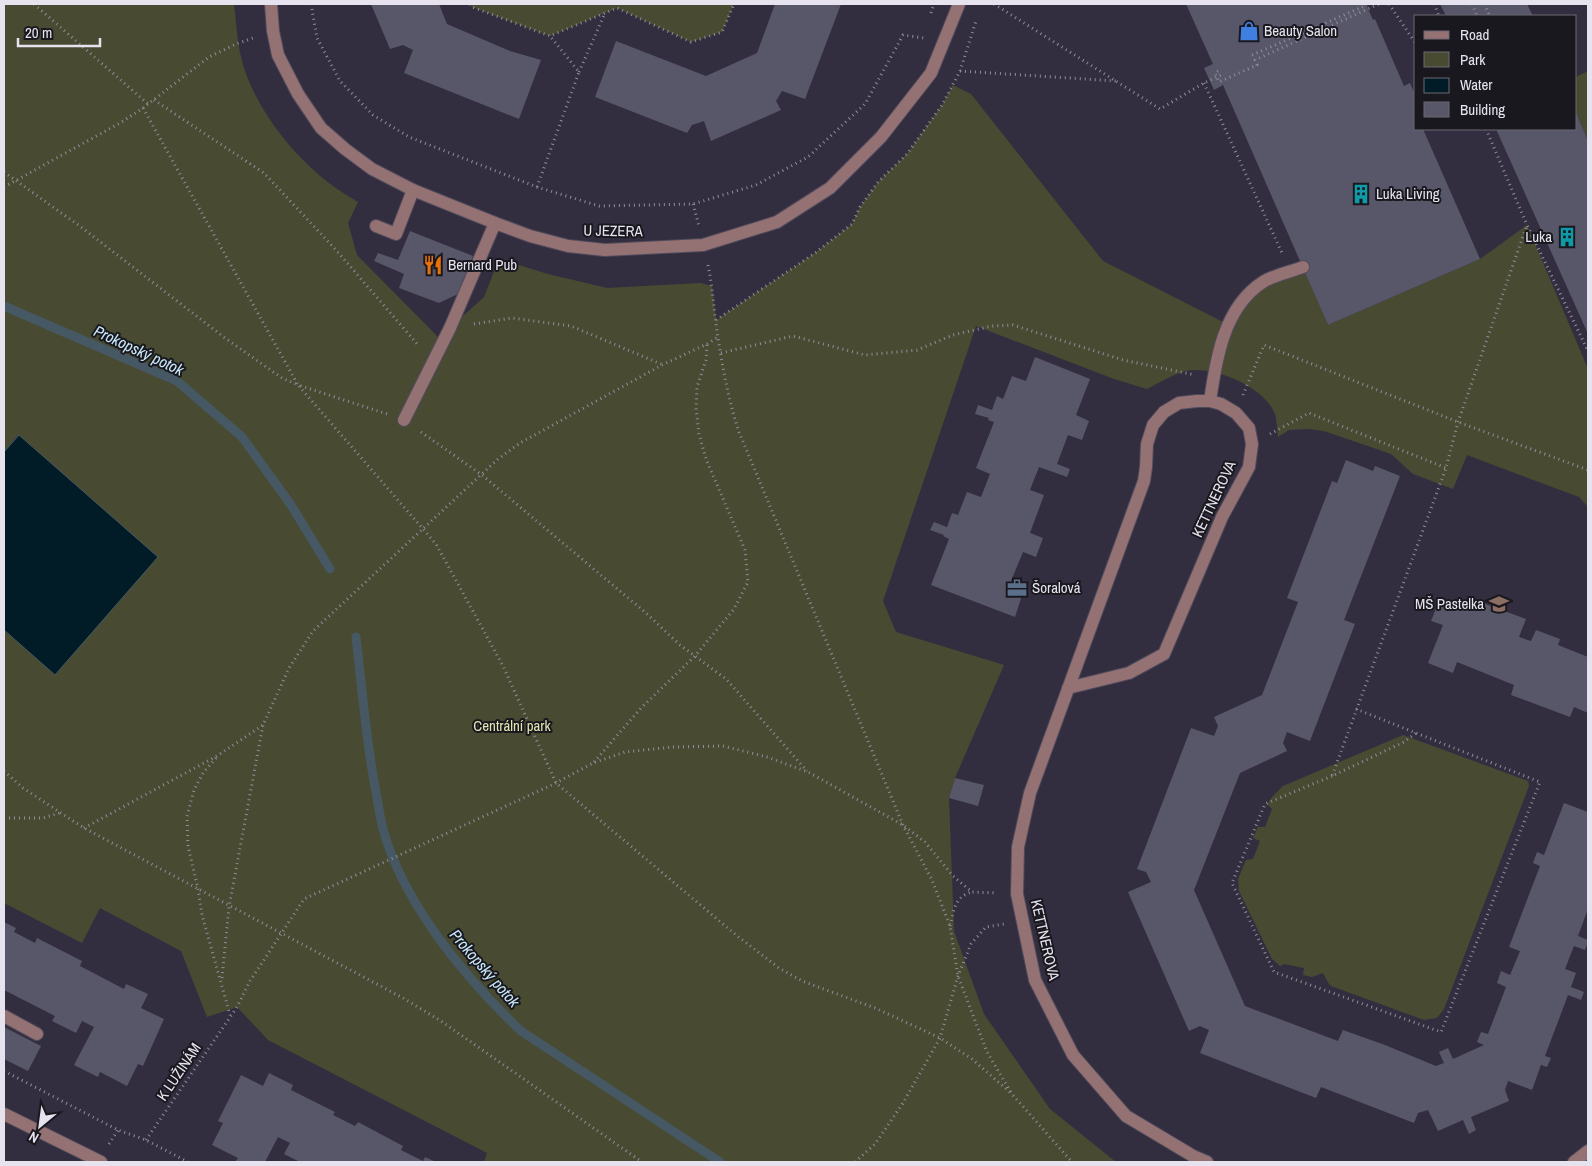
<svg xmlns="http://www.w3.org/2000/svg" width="1592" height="1166" viewBox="0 0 1592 1166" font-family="'Archivo Narrow',sans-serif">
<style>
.green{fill:#484b32}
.water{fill:#011c27;stroke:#465863}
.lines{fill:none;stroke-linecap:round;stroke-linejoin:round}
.stream{stroke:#465863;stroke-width:9}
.building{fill:#585669}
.minor-casing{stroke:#504b5b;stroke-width:14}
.path{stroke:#918d9b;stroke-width:3;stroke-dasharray:1 4;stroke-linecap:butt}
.minor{stroke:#947173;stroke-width:12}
.labels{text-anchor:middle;stroke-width:4;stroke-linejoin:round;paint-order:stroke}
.poi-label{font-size:15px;fill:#e6e3ee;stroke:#1a181f;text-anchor:start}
.street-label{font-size:15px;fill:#e6e3ee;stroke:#1a181f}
.park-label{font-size:15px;fill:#e1e7b1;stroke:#1a181f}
.water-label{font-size:16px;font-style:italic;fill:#c8eafa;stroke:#1a181f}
</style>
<rect width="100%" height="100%" fill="#332e3f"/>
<g class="green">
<path d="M4,4h230c2,17 3,36 7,53 11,47 50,97 88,126 9,7 19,13 29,19l-10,21 9,32 84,85 12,-15 31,-28 15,-38 49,15 59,14 93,-5 12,3 4,34 99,-67 37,-29 8,-17 18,-25 29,-28 35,-49 11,-20 18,9 132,167 124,63 16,-26 60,-31 25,58 152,-66 47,-34 61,144v138l-9,-10 -112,-42 -14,34 -40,-15 -22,-20 -67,-23 -16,-2 -19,1 -11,7c-1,-7 -1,-16 -3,-23 -10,-27 -62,-49 -89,-43 -13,3 -27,12 -39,18l-33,-10 -138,-53 -93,275 13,31 108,33 -49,113 -6,20 5,133 30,83 66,95 66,53h-632l3,-9 -219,-113 -31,-33 -30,10 -26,-66 -81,-43 -18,35 -78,-40v-273l51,44 -37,-239 -14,17z"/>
<polygon points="470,4 734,4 722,32 691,42 617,8 550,36 472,7"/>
<polygon points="1588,71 1588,141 1576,112 1576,77"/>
<polygon points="1403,735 1528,781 1529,786 1444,1009 1437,1018 1424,1020 1331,986 1329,984 1323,973 1312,977 1303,975 1304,968 1284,964 1280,966 1272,959 1239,891 1238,879 1246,860 1253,859 1260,841 1253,838 1258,827 1265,827 1272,809 1267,804 1273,796 1283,786"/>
</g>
<polygon class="water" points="19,435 158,557 55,675 4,630 4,452"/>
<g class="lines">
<g class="stream">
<polyline points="4,306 177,381 242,437 291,505 330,569"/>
<path d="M356,637c6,51 10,104 20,155 2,12 4,25 7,37 20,74 83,150 138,202l199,131"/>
</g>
</g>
<g class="building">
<polygon points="371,4 439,4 447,24 510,51 541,60 519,119 404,73 413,50 403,45 390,49"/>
<polygon points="775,4 841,4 805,99 782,91 776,101 781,110 711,141 704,121 692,125 687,133 595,97 616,41 706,76 757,53"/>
<polygon points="1186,4 1366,4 1373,20 1375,19 1404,86 1410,83 1416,97 1416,129 1423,129 1480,259 1328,325 1223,85 1214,90 1204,68 1213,64"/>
<polygon points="1440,4 1527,4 1533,16 1446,16"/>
<polygon points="1576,112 1588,141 1588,334 1496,129 1576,129"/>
<polygon points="410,231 473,256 458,294 439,303 399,288 404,274 374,261 378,253 398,260"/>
<polygon points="1035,357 1090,379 1076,415 1089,421 1082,440 1068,435 1057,464 1070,469 1067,477 1039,467 1030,490 1044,495 1030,533 1043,538 1036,557 1023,552 1011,581 1025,586 1015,617 931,585 949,539 943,536 944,535 930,530 934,522 947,527 952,513 958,515 967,492 981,497 990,474 976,468 994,422 988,420 989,418 975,414 978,405 992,410 997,396 1003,399 1012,376 1026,381"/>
<polygon points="1346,460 1373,471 1375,466 1400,476 1344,620 1355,624 1310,741 1287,732 1283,743 1287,751 1240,773 1194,890 1245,1006 1338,1041 1343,1030 1385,1045 1436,1066 1444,1063 1439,1052 1448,1048 1453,1059 1484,1045 1477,1042 1481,1032 1488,1034 1506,987 1497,983 1501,971 1510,975 1520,951 1509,947 1540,866 1533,863 1537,852 1544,855 1564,803 1588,812 1588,909 1578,936 1588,940 1588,942 1585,950 1574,946 1565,969 1576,973 1571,987 1584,992 1581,1000 1568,995 1545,1056 1551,1058 1547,1067 1541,1065 1532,1090 1508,1081 1505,1090 1509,1101 1471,1117 1476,1130 1469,1134 1463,1120 1438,1131 1428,1110 1418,1113 1414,1123 1321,1087 1316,1098 1200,1053 1209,1030 1200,1026 1189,1031 1128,892 1151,882 1146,872 1137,869 1191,728 1214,736 1218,726 1214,717 1262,695 1298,602 1287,598 1332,481 1337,483"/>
<polygon points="1453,599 1477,609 1480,602 1526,619 1519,637 1531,641 1536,630 1560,639 1558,645 1588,657 1588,713 1574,707 1570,717 1511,695 1514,685 1457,662 1453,673 1428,663 1443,625 1431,621 1439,601 1451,605"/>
<polygon points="955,778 984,785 978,806 949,798"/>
<polygon points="4,922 16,928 14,932 35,943 37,938 82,961 80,966 124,989 126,984 148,994 141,1008 164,1019 143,1066 138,1064 127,1086 100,1072 98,1077 74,1065 94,1027 82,1021 76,1033 52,1021 55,1016 4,990"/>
<polygon points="4,1027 41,1046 28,1071 4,1059"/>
<polygon points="269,1073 293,1085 291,1090 335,1112 333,1115 355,1126 358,1122 403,1146 401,1150 423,1161 425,1157 436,1162 300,1162 284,1154 290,1143 278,1137 265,1162 235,1162 238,1158 212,1145 223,1123 218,1121 241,1075 263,1086"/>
</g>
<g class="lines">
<defs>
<g id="minor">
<polyline points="271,4 273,31 278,55 298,94 321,128 345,149 372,169 413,190 495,223 530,236 568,246 605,250 703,245 777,222 830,188 881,137 931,73 959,4"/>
<polyline points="376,226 396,234 413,190"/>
<path d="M1210,401c6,-42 14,-94 53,-119 11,-7 27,-10 40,-15"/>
<polyline points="404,420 450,328 495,223"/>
<polyline points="1068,688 1129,673 1164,654 1222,517 1249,467 1252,444 1249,428 1236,413 1221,404 1210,401 1197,401 1179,403 1164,412 1153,425 1147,444 1146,467 1144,481 1030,793 1018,847 1017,894 1035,980 1073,1055 1126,1116 1193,1156 1207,1162"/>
<polyline points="4,1016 37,1034"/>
<polyline points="4,1114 101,1162"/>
<polyline points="1574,1162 1588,1151"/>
</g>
</defs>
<use href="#minor" class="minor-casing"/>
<g class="path">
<polyline points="34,4 148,104"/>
<polyline points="311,4 317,38 340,81 373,115 409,137 537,187 599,206 693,204 756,185 808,157 865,104 903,35 924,38"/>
<polyline points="470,4 472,7 550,36 617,8 691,42 722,32 734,4"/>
<polyline points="994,4 1160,109 1204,83 1221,75"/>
<polyline points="1389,4 1416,44"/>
<polyline points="1434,4 1439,16"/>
<polyline points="1472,4 1477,16"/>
<polyline points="1484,4 1490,16"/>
<polyline points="931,13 934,4"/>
<polyline points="1252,55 1367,5"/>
<polyline points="960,71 1116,81"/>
<polyline points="1218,71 1215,73 1219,82 1257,65 1255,60 1379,4"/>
<polyline points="579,72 605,13"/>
<polyline points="1204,83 1282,253"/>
<polyline points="154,100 264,173 336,250 419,346"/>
<polyline points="143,108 298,385 387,414"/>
<polyline points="1486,129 1527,225"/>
<polyline points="4,172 81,227 225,338 282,378 298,385 436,544 503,666 556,783 736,935 779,968 802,981 875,1008 940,1038 972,1059 1012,1094"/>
<polyline points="4,187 120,123 143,108 209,57 236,44 253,38"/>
<polyline points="537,187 579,72 550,36"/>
<polyline points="693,204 699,226"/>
<path d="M708,265c5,24 6,48 10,73 5,32 11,64 21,94l164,393 29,55 18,46 8,50 29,76 25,42 60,68"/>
<polyline points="716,320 815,253 852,224 860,207 878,182 907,154 942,105 960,71 976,21"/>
<polyline points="474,324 512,318 571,326 661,364"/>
<polyline points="721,353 793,336 865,355 917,350 953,335 992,326 1013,325 1123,360 1195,375"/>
<polyline points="1243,395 1264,345 1458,422 1588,470"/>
<polyline points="421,432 482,475 646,613 680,645 726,679 807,771"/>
<polyline points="1270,434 1309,413 1446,468"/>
<polyline points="1356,709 1416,733 1404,742 1332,776 1446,468 1458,422 1527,225 1588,351"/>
<polyline points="216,758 203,773 194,790 187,816 188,846 198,889 202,915 230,1015"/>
<polyline points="594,762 641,708 695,656 734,609 748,582 745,550 706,459 699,434 696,408 697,387 706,360 707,344"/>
<polyline points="4,771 23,788 84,828 403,998 441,1021 642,1162"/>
<polyline points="1332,776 1265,804 1232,883 1274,972 1441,1032 1540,782 1416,733"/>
<polyline points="4,818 43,818 60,813"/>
<polyline points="84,828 217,756 263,725 289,668 313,631 498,459 520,443 662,365 707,344 718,337"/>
<path d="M950,926c4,-16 4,-28 21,-34"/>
<polyline points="222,978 229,907 263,725"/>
<polyline points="4,1071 118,1130 146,1140 188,1162"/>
<polyline points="146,1140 237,1007 250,981 304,899 556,783 593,763 625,752 673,747 723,746 767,757 808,772 903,825 925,842 953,876 972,892 997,893"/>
<polyline points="109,1144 118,1130"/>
<polyline points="855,1162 875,1144 903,1103 940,1038 958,976 971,944 986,927 1004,924"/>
</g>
<use href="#minor" class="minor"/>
</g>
<defs>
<symbol id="shop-bare" viewBox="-9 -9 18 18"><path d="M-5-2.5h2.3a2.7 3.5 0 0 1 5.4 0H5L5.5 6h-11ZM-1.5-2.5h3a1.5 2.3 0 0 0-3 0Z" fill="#3f7fe0" stroke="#1a181f" stroke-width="2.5" paint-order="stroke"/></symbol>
<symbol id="building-bare" viewBox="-9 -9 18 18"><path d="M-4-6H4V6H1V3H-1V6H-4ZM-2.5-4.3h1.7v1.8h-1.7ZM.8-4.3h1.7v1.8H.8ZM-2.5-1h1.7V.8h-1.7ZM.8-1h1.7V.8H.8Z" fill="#0f9aa8" stroke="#1a181f" stroke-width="2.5" paint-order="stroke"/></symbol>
<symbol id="restaurant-bare" viewBox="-9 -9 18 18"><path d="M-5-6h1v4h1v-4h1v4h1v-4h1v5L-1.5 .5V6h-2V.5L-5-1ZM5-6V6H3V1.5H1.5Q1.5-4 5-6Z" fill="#e8710a" stroke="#1a181f" stroke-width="2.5" paint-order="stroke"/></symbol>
<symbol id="office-bare" viewBox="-9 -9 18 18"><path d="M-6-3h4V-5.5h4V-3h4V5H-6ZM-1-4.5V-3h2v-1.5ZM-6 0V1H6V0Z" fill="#5c6f8a" stroke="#1a181f" stroke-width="2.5" paint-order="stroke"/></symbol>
<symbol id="school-bare" viewBox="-9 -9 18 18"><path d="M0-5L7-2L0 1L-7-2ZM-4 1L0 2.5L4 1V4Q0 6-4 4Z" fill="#8d6e63" stroke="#1a181f" stroke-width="2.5" paint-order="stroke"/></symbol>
</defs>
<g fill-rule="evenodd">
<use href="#shop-bare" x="1235" y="17" width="28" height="28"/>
<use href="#building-bare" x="1347" y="180" width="28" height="28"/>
<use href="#building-bare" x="1553" y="223" width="28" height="28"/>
<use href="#restaurant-bare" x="419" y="251" width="28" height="28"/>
<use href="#office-bare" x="1003" y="574" width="28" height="28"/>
<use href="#school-bare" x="1485" y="590" width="28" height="28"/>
</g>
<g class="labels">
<g class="poi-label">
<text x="1264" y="36">Beauty Salon</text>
<text x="1376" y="199">Luka Living</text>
<text x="1552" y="242" text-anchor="end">Luka</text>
<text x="448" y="270">Bernard Pub</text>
<text x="1032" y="593">Šoralová</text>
<text x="1484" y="609" text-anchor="end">MŠ Pastelka</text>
</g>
<g class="street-label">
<text transform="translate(613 231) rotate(1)" y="5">U JEZERA</text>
<text transform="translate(1214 499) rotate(-65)" y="5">KETTNEROVA</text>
<text transform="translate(1045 940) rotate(77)" y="5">KETTNEROVA</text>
<text transform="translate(179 1072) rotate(-56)" y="5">K LUŽINÁM</text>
</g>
<g class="park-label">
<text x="512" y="731">Centrální park</text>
</g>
<g class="water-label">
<text transform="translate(139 350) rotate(25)" y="6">Prokopský potok</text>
<text transform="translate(485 968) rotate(49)" y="6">Prokopský potok</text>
</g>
</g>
<rect width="1592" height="1166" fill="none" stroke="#e6e3ee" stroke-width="10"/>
<rect x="1414" y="15" width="162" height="115" fill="#1a181f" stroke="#6c6972"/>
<rect x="1424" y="31" width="25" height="8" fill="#947173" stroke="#6c6972"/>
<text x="1460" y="40" font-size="15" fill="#e6e3ee">Road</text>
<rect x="1424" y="52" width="25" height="15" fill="#484b32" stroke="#6c6972"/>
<text x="1460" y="65" font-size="15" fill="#e6e3ee">Park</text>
<rect x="1424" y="78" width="25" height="15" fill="#011c27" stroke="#6c6972"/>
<text x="1460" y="90" font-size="15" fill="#e6e3ee">Water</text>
<rect x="1424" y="102" width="25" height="15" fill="#585669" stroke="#6c6972"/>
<text x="1460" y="115" font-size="15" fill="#e6e3ee">Building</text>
<g transform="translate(40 1126) rotate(209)" stroke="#1a181f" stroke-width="4" paint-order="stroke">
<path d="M0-4L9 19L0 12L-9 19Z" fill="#e6e3ee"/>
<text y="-8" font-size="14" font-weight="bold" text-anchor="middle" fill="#e6e3ee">N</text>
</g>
<path d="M18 38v8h82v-8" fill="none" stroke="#e6e3ee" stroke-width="2.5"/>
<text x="25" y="38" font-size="15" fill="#e6e3ee" stroke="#1a181f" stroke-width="4" paint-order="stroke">20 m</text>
</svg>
